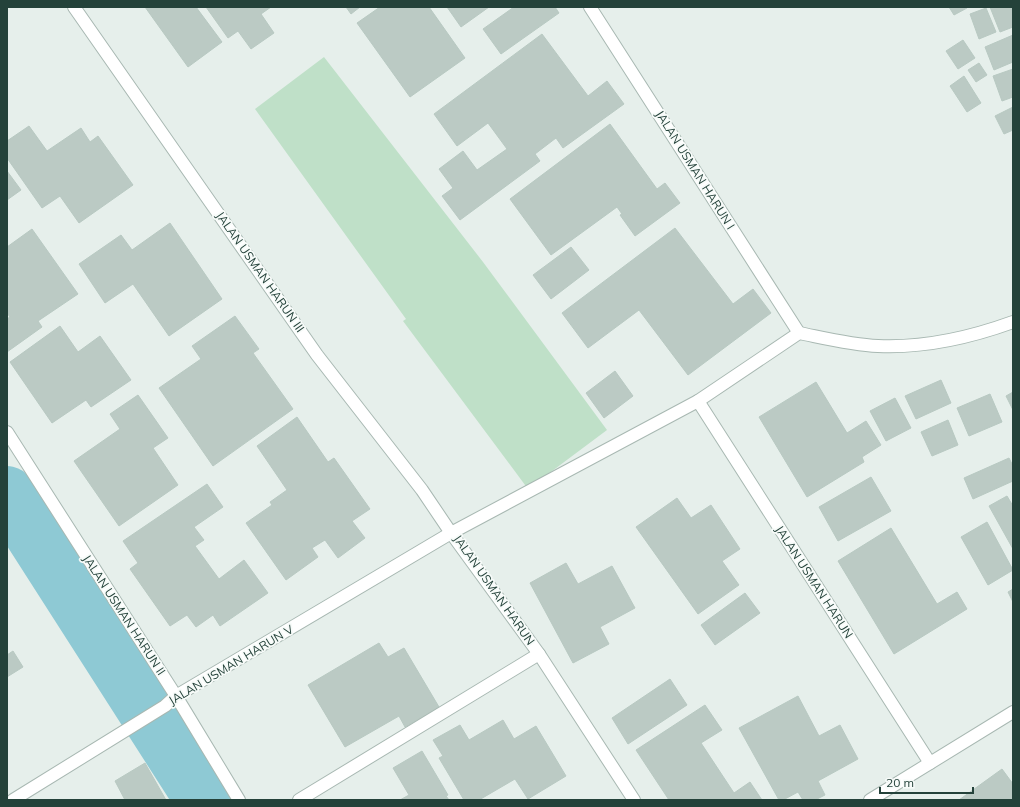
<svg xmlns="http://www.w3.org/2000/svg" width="1020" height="807" viewBox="0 0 1020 807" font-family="Mulish,sans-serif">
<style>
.green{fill:#bfe0c8}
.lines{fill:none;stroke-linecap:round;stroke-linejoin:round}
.river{stroke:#8ec9d4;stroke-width:56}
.building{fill:#bbcac4;stroke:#b8c9c2}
.street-casing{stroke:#a8b8b2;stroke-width:14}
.street{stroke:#fff;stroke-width:12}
.labels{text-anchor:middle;stroke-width:3.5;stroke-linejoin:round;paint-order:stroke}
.street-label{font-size:12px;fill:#24423a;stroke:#f7fbf9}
</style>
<rect width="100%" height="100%" fill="#e6efeb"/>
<polygon class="green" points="324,57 483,262 607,430 528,489 403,321 406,319 255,109"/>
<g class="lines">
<polyline class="river" points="7,494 203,800"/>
</g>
<g class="building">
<polygon points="145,7 196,7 222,42 188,67"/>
<polygon points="206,7 271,7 261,14 274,33 251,49 238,31 228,38"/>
<polygon points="346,7 360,7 351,14"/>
<polygon points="380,7 429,7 465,58 410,97 357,23"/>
<polygon points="447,7 489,7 461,27"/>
<polygon points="514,7 555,7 559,13 501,54 483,29"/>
<polygon points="949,7 966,7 967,8 954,15"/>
<polygon points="990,7 1011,7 1013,12 1013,27 1000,32"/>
<polygon points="986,8 996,32 979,39 970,14"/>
<polygon points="542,34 588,96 607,81 624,104 563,148 556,138 535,154 540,161 460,220 442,196 453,188 439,169 463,151 477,170 507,149 488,123 457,146 434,114"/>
<polygon points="1013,35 1013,62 994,70 985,47"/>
<polygon points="963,40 975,58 958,69 946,51"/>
<polygon points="979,63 987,75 976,82 968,70"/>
<polygon points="1013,69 1013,97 1002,101 993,76"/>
<polygon points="964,76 981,103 967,112 950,86"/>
<polygon points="1013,107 1013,130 1004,134 995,116"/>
<polygon points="610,124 657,189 665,183 680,203 635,236 620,215 622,214 617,207 551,255 510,199"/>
<polygon points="29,126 47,151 81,128 90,142 98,136 133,185 79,223 60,196 42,208 7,158 7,141"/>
<polygon points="7,171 21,190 7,200"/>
<polygon points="170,223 222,299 169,336 133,284 105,303 79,264 121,235 132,250"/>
<polygon points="675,228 733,304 753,289 771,313 688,375 639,310 588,348 562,313"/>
<polygon points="32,229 78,294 38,321 42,327 7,352 7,319 10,317 7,313 7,247"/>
<polygon points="571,247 589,270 551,299 533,275"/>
<polygon points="235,316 259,349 253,353 293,409 213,466 159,388 201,359 192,346"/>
<polygon points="60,326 78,352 100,336 131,380 91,407 86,400 52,423 10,362"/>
<polygon points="615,371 633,396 604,418 586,393"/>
<polygon points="941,380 951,403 916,419 905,396"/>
<polygon points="816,382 847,433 866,421 881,445 862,457 864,462 807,497 759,417"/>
<polygon points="1013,392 1013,410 1006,396"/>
<polygon points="990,394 1002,422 969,436 957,408"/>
<polygon points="138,395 168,438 153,448 178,485 119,526 74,461 120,429 110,414"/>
<polygon points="895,398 911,428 886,441 870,411"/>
<polygon points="297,417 328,462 334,458 370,509 352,521 365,538 338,558 325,540 312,548 318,557 286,580 246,523 272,505 270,502 287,490 257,446"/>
<polygon points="948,420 958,445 932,456 921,432"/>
<polygon points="1009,458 1013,466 1013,481 973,499 964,478"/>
<polygon points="871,477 891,511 838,541 819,507"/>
<polygon points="207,484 223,507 194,527 204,540 195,546 219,579 244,560 268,593 220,626 213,615 196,627 187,615 170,626 130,569 138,563 123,541"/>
<polygon points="1007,496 1013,506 1013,549 989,506"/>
<polygon points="677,498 691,518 711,505 740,549 722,561 739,585 698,614 636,527"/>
<polygon points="987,522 1013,570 988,585 961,537"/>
<polygon points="891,528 937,604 957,592 967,609 894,654 838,561"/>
<polygon points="566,563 578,584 612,566 635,608 600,627 609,644 573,663 530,583"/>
<polygon points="1013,589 1013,602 1008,592"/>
<polygon points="745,593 760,613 715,645 701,625"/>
<polygon points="379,643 388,657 404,648 439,707 405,727 399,716 345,747 308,685"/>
<polygon points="13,651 23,667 7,677 7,655"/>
<polygon points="670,679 687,705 628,744 612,718"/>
<polygon points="798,696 819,736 840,725 858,759 818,781 825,795 815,800 803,800 798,792 783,800 779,800 739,728"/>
<polygon points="705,705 722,730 701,743 734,793 750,782 762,800 669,800 636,750"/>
<polygon points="503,720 514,739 536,726 566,776 528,799 515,779 479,800 464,800 439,758 443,756 433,740 460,725 469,740"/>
<polygon points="422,751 448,795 446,796 449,800 400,800 409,795 393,768"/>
<polygon points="145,763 166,800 125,800 115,781"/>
<polygon points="1002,769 1013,784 1013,800 959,800"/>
</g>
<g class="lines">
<defs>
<g id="street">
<polyline points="74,7 317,355 422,490 451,533 539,654 634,800"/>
<polyline points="590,7 799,333"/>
<polyline points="698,401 930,763"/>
<polyline points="7,432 176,696 239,800"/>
<path d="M13,800l152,-94 11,-10 275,-163 247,-132 101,-68c25,5 53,12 79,13 46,2 91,-8 135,-24"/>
<polyline points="299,800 539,654"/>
<polyline points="870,800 1013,712"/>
</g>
</defs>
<use href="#street" class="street-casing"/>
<use href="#street" class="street"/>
</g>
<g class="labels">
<g class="street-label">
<text transform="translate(695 170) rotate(58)" y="4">JALAN USMAN HARUN I</text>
<text transform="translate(260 272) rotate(55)" y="4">JALAN USMAN HARUN III</text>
<text transform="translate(814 582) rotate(57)" y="4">JALAN USMAN HARUN</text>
<text transform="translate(494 590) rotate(55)" y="4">JALAN USMAN HARUN</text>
<text transform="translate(124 615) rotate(57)" y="4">JALAN USMAN HARUN II</text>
<text transform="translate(231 665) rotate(-31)" y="4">JALAN USMAN HARUN V</text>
</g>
</g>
<rect width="1020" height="807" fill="none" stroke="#24423a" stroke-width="16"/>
<path d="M880 787v6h93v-6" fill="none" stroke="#24423a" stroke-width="2"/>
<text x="886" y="787" font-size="12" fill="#24423a" stroke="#f7fbf9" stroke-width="3" paint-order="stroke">20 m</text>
</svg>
